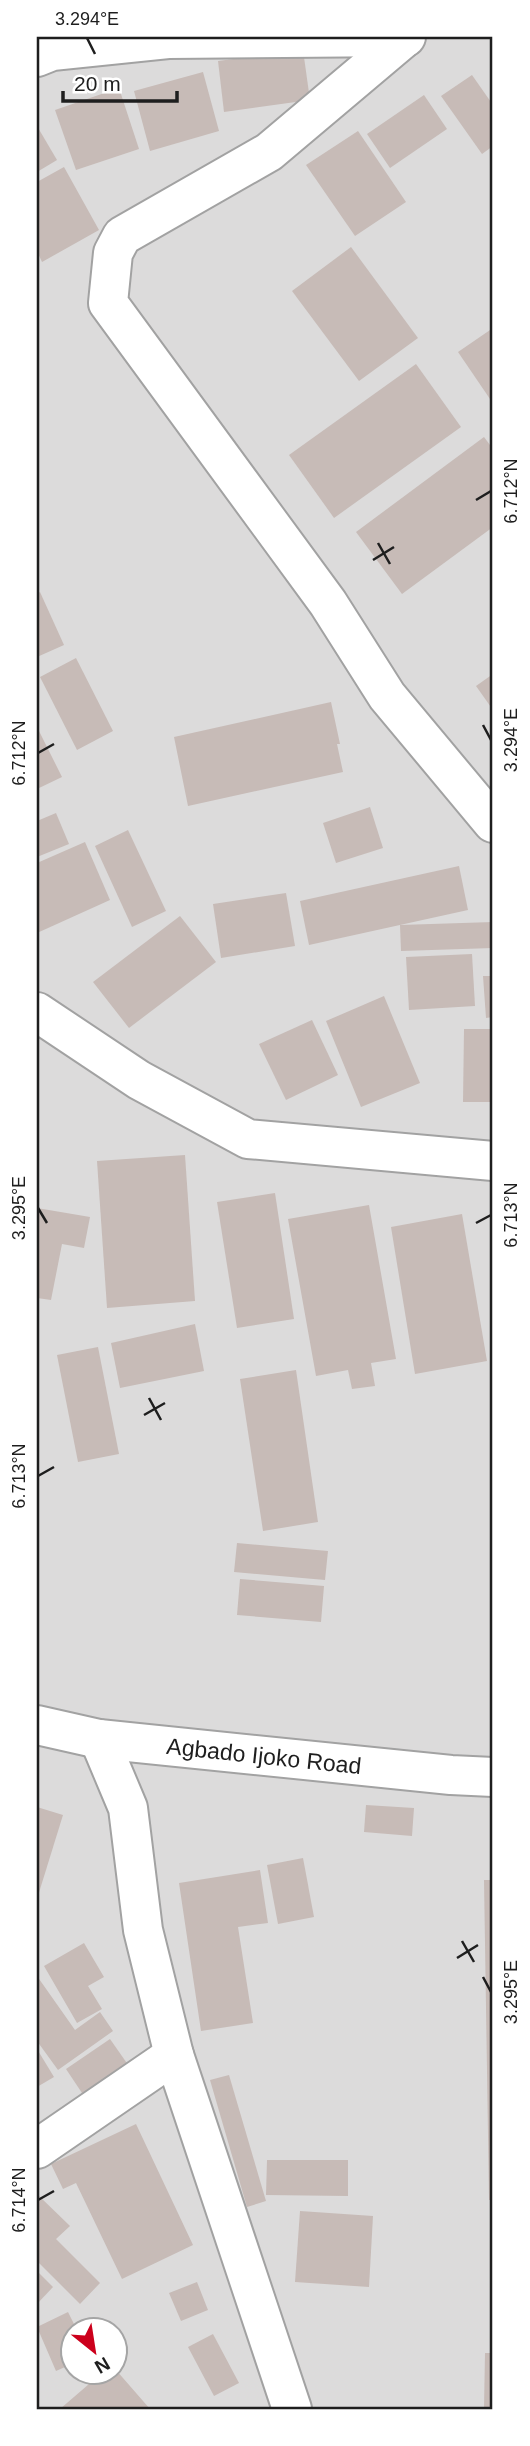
<svg xmlns="http://www.w3.org/2000/svg" width="530" height="2446" viewBox="0 0 530 2446" font-family="Helvetica,sans-serif">
<style>
.residential{fill:#dcdbdb;fill-rule:evenodd}
.building{fill:#c7bbb7}
.lines{fill:none;stroke-linecap:round;stroke-linejoin:round}
.street-casing{stroke:#a2a2a2;stroke-width:42}
.street{stroke:#fff;stroke-width:38}
.ticks{fill:none;stroke:#1e1e1e;stroke-width:2.5}
.labels{text-anchor:middle;stroke-width:6;stroke-linejoin:round;paint-order:stroke}
.street-label{font-size:23px;fill:#1e1e1e;stroke:#fff}
.neatline{fill:none;stroke:#1e1e1e;stroke-width:2.5}
.ticks-label{font-size:18px;text-anchor:middle;fill:#1e1e1e}
</style>
<rect width="100%" height="100%" fill="#efeae4"/>
<path class="residential" d="M37,37h456v2372h-456zM74,2330h42v42h-42z"/>
<g class="building">
<polygon points="303,50 310,100 224,112 218,61"/>
<polygon points="203,72 219,131 150,151 134,91"/>
<polygon points="472,75 493,105 493,146 482,154 441,96"/>
<polygon points="119,88 139,149 76,170 55,110"/>
<polygon points="424,95 447,129 390,168 367,134"/>
<polygon points="37,126 57,160 37,172"/>
<polygon points="358,131 406,202 355,236 306,165"/>
<polygon points="64,167 99,230 42,262 37,251 37,182"/>
<polygon points="351,247 418,338 359,381 292,291"/>
<polygon points="493,328 493,397 490,399 458,352"/>
<polygon points="416,364 461,427 334,518 289,455"/>
<polygon points="484,437 493,449 493,527 402,594 356,532"/>
<polygon points="40,592 64,645 37,657 37,594"/>
<polygon points="76,658 113,731 77,750 40,677"/>
<polygon points="493,674 493,710 476,686"/>
<polygon points="331,702 340,744 337,744 343,772 188,806 174,737"/>
<polygon points="37,727 62,777 37,789"/>
<polygon points="370,807 383,848 336,863 323,823"/>
<polygon points="56,813 69,844 37,857 37,821"/>
<polygon points="128,830 166,911 132,927 95,846"/>
<polygon points="85,842 110,900 37,933 37,863"/>
<polygon points="459,866 468,910 309,945 300,901"/>
<polygon points="286,893 295,946 221,958 213,904"/>
<polygon points="180,916 216,962 129,1028 93,982"/>
<polygon points="493,922 493,948 401,951 400,925"/>
<polygon points="472,954 475,1006 409,1010 406,957"/>
<polygon points="483,976 493,976 493,1017 486,1018"/>
<polygon points="384,996 420,1083 361,1107 326,1021"/>
<polygon points="312,1020 338,1075 286,1100 259,1044"/>
<polygon points="464,1029 493,1029 493,1102 463,1102"/>
<polygon points="185,1155 195,1301 107,1308 97,1161"/>
<polygon points="493,1178 493,1214 491,1214 490,1179"/>
<polygon points="275,1193 294,1319 237,1328 217,1202"/>
<polygon points="369,1205 396,1359 371,1363 375,1386 352,1389 348,1370 316,1376 288,1219"/>
<polygon points="37,1208 90,1217 84,1248 62,1244 51,1300 37,1298"/>
<polygon points="462,1214 487,1361 415,1374 391,1227"/>
<polygon points="195,1324 204,1371 120,1388 111,1343"/>
<polygon points="98,1347 119,1454 78,1462 57,1355"/>
<polygon points="296,1370 318,1522 263,1531 240,1379"/>
<polygon points="237,1543 328,1551 325,1580 234,1572"/>
<polygon points="240,1579 324,1586 321,1622 237,1615"/>
<polygon points="366,1805 414,1808 412,1836 364,1832"/>
<polygon points="37,1807 63,1815 37,1899"/>
<polygon points="303,1858 314,1917 278,1924 267,1865"/>
<polygon points="260,1870 268,1923 238,1927 253,2023 201,2031 179,1883"/>
<polygon points="484,1880 493,1880 493,2200 489,2200"/>
<polygon points="84,1943 104,1977 88,1986 102,2009 77,2023 44,1966"/>
<polygon points="37,1976 75,2030 100,2012 113,2031 58,2070 37,2041"/>
<polygon points="110,2039 131,2069 86,2099 66,2069"/>
<polygon points="37,2049 54,2077 37,2087"/>
<polygon points="229,2075 266,2201 247,2207 210,2080"/>
<polygon points="136,2124 193,2245 122,2279 76,2183 63,2189 51,2164"/>
<polygon points="267,2160 348,2160 348,2196 266,2195"/>
<polygon points="37,2194 70,2226 56,2239 100,2283 80,2304 37,2261"/>
<polygon points="300,2211 373,2216 369,2287 295,2282"/>
<polygon points="37,2271 53,2287 37,2304"/>
<polygon points="197,2282 208,2310 181,2321 169,2293"/>
<polygon points="68,2312 77,2330 74,2330 74,2363 56,2371 37,2327"/>
<polygon points="213,2334 239,2383 214,2396 188,2347"/>
<polygon points="485,2353 493,2353 493,2409 484,2409"/>
<polygon points="116,2370 150,2409 60,2409 103,2372 116,2372"/>
</g>
<g class="lines">
<defs>
<g id="street">
<polyline points="403,39 269,152 122,236 113,253 108,303 328,603 387,696 493,823"/>
<polyline points="37,57 52,51 168,39 406,37"/>
<polyline points="37,1012 139,1080 248,1139 493,1161"/>
<polyline points="37,1725 99,1739 451,1775 493,1777"/>
<polyline points="99,1739 128,1808 143,1930 174,2055 292,2409"/>
<polyline points="37,2149 174,2055"/>
</g>
</defs>
<use href="#street" class="street-casing"/>
<use href="#street" class="street"/>
</g>
<path class="ticks" d="M87,38l8,16M476,500l15,-9M378,543l12,21M373,560l21,-13M483,725l8,15M38,753l16,-9M38,1208l9,15M476,1223l15,-8M149,1398l12,22M144,1415l21,-12M38,1476l16,-9M462,1941l12,21M457,1958l21,-13M483,1977l8,15M38,2200l16,-9"/>
<g class="labels">
<g class="street-label">
<text transform="translate(264 1756) rotate(6)" y="8">Agbado Ijoko Road</text>
</g>
</g>
<rect width="530" height="2446" fill="none" stroke="#ffffff" stroke-width="77"/>
<g transform="translate(94 2351) rotate(150)"><circle r="33" fill="#ffffff" stroke="#a5a5a5" stroke-width="2"/>
<path d="M0-5L12 26L0 18L-12 26Z" fill="#cc001c"/>
<text y="-10" font-size="19" font-weight="bold" text-anchor="middle" fill="#1e1e1e">N</text>
</g>
<path d="M63 91v10h114v-10" fill="none" stroke="#1e1e1e" stroke-width="3.5"/>
<text x="74" y="91" font-size="21" fill="#1e1e1e" stroke="#ffffff" stroke-width="5" paint-order="stroke">20 m</text>
<rect x="38" y="38" width="453" height="2370" class="neatline"/>
<g class="ticks-label">
<text x="87" y="25">3.294°E</text>
<text transform="translate(511 491) rotate(-90)" y="6">6.712°N</text>
<text transform="translate(511 740) rotate(-90)" y="6">3.294°E</text>
<text transform="translate(19 753) rotate(-90)" y="6">6.712°N</text>
<text transform="translate(19 1208) rotate(-90)" y="6">3.295°E</text>
<text transform="translate(511 1215) rotate(-90)" y="6">6.713°N</text>
<text transform="translate(19 1476) rotate(-90)" y="6">6.713°N</text>
<text transform="translate(511 1992) rotate(-90)" y="6">3.295°E</text>
<text transform="translate(19 2200) rotate(-90)" y="6">6.714°N</text>
</g>
</svg>
